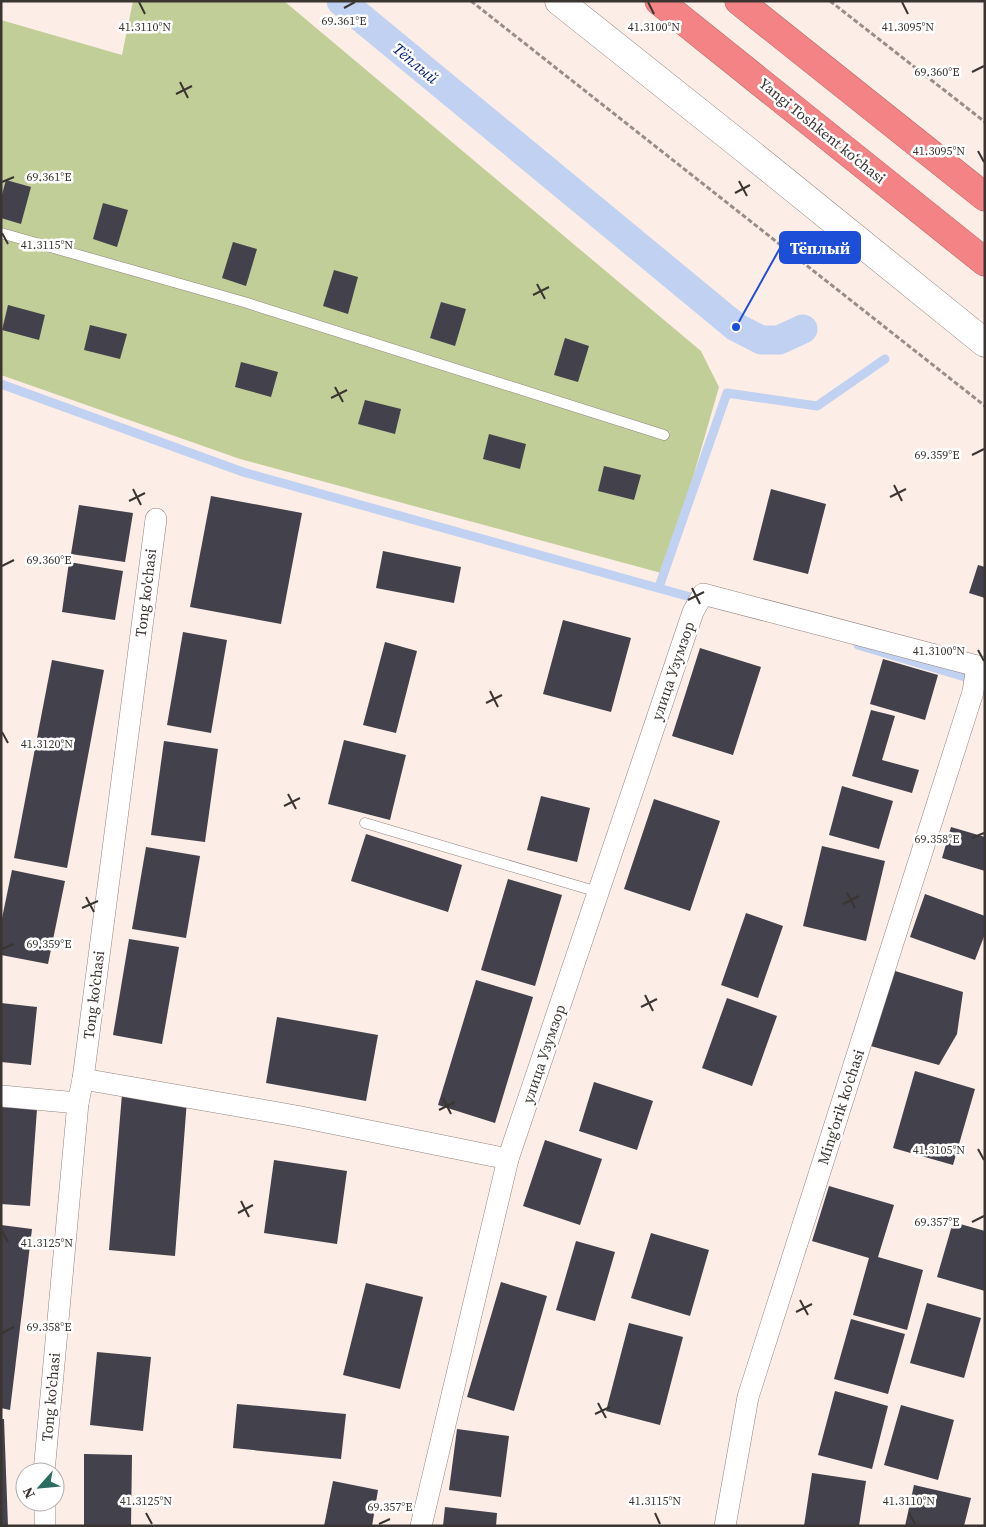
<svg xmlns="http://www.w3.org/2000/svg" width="986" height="1527" viewBox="0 0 986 1527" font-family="'Source Serif 4',serif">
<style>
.green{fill:#c2ce98}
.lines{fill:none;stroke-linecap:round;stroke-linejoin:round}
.stream{stroke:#c0d1f1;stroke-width:9}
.canal{stroke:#c0d1f1;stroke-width:29}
.building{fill:#42414c}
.lane-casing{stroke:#92847f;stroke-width:11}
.street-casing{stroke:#92847f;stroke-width:22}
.secondary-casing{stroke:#92847f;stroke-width:29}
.highway-casing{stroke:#b36867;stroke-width:29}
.path{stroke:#988e89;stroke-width:3;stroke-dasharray:5 2.5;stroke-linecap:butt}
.lane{stroke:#fff;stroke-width:10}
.street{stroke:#fff;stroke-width:21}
.secondary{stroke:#fff;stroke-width:28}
.highway{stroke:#f38384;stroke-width:28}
.ticks{fill:none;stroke:#3b3532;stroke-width:2}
.labels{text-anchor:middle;stroke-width:5;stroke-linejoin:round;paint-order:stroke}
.street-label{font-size:15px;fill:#3b3532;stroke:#fff}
.water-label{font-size:16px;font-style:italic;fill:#001e75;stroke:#fff}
.ticks-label{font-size:12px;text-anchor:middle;fill:#3b3532;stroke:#fff;stroke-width:5;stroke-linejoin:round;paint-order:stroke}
.leader{fill:none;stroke:#1d4ed8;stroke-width:2}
.callout-dot{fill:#1d4ed8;stroke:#fff;stroke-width:2}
.callout{fill:#1d4ed8;stroke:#1d4ed8;stroke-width:2}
.callout-label{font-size:16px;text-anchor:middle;font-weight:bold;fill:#fff}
</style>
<rect width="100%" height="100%" fill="#fcede7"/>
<polygon class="green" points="133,1 284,1 701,351 719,387 665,574 240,459 1,375 1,20 122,55"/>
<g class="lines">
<g class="stream">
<polyline points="1,384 243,472 701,600"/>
<polyline points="659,587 727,393 817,406 885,359"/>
<polyline points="858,645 975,680"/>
</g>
<polyline class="canal" points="341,1 736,327 761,340 779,340 803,329"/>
</g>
<g class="building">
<polygon points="6,180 31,187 21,224 1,218 1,198"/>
<polygon points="103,203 128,210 117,247 93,239"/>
<polygon points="233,242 257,249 246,286 222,278"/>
<polygon points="334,270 358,277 348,314 323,306"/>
<polygon points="441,302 466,309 455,346 430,338"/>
<polygon points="8,305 45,315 39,340 2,330"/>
<polygon points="90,325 127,334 120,359 84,350"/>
<polygon points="565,338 589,346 578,382 554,375"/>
<polygon points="241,362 278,372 271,397 235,387"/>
<polygon points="365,400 401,409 395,434 358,424"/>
<polygon points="489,434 526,444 520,469 483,459"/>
<polygon points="604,466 641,475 634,500 598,491"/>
<polygon points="771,489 826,504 808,574 753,560"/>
<polygon points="211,496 302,513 281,624 190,607"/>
<polygon points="79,505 133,513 125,562 71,554"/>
<polygon points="383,551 461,567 454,603 376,588"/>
<polygon points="69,562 123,571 115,620 62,612"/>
<polygon points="978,565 985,567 985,598 969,593"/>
<polygon points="563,620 631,638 611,712 543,694"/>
<polygon points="183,632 227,640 211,733 167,725"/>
<polygon points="385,642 417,651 396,733 363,725"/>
<polygon points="700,648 761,667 733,755 672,736"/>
<polygon points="883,659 938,675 925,720 870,704"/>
<polygon points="52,660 104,670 67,868 14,858"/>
<polygon points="871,710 895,716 882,760 919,770 912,793 852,776"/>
<polygon points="344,740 406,755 390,820 328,804"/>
<polygon points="164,741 218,749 205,842 151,835"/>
<polygon points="842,786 893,801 879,849 829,835"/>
<polygon points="541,796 590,808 577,862 527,850"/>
<polygon points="654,799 720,821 690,911 624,889"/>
<polygon points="951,827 985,837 985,871 942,858"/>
<polygon points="366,834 462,865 448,912 351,881"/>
<polygon points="822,846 885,861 866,941 803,926"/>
<polygon points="146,847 200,856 186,938 132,929"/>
<polygon points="12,870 65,881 48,964 1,955 1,923"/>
<polygon points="508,879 562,895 535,986 481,970"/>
<polygon points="925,894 985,916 985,934 975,960 910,937"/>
<polygon points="746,913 783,926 758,998 721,985"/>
<polygon points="129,939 179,947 162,1044 113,1035"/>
<polygon points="892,970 963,992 957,1034 939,1065 867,1045"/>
<polygon points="476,980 533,997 495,1123 438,1105"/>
<polygon points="727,998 777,1016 752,1086 702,1068"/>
<polygon points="1,1003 37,1007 31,1065 1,1062"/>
<polygon points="277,1017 378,1035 366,1101 266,1083"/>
<polygon points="915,1071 975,1089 953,1165 893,1148"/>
<polygon points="594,1082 653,1101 637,1150 579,1131"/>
<polygon points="122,1094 187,1100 175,1256 109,1250"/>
<polygon points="1,1107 37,1109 30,1206 1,1204"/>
<polygon points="545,1140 602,1159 580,1225 523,1206"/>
<polygon points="274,1160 347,1171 337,1244 264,1233"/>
<polygon points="829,1186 894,1205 878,1257 923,1270 907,1330 853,1315 869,1258 812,1241"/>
<polygon points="953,1222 985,1231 985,1291 937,1277"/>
<polygon points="1,1225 32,1229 10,1410 1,1408"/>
<polygon points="651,1233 709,1250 690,1316 631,1298"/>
<polygon points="576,1241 615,1252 595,1321 556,1310"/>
<polygon points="501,1282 547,1296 514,1411 467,1397"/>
<polygon points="366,1283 423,1297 400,1389 343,1375"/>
<polygon points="927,1303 981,1318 964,1378 910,1363"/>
<polygon points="851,1319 905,1334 888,1394 834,1379"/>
<polygon points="629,1323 683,1337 660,1425 606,1411"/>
<polygon points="97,1352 151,1357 143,1431 90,1425"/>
<polygon points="835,1391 888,1406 872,1469 818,1455"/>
<polygon points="237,1404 346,1414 341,1459 233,1448"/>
<polygon points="901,1405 954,1420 938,1480 884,1465"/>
<polygon points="1,1419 4,1419 8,1526 1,1526"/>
<polygon points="457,1429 509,1436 501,1497 449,1490"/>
<polygon points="84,1454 132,1455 131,1526 84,1526"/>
<polygon points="812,1473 866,1481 859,1526 804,1526"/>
<polygon points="333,1481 378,1490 372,1526 324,1526"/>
<polygon points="914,1485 971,1498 964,1526 905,1526"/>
<polygon points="445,1507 497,1513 496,1526 443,1526"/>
</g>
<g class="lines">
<defs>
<g id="lane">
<polyline points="1,233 244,302 664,435"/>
<polyline points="365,823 598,892"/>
</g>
<g id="street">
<polyline points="83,1079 296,1116 508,1159"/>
<polyline points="1,1096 78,1103"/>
<polyline points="44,1472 78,1103 83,1079 156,519"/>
<polyline points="45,1502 45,1526"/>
<polyline points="421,1526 508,1159 693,612 703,594 985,668"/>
<polyline points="725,1526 748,1397 973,692 977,666"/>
</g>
<polyline id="secondary" points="559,1 750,153 985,343"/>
<g id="highway">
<polyline points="659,1 985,262"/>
<polyline points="739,1 985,197"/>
</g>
</defs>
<use href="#lane" class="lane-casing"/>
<use href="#street" class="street-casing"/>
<use href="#secondary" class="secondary-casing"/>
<use href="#highway" class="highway-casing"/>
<g class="path">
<polyline points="471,1 985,406"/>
<polyline points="830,1 985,122"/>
</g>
<use href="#lane" class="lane"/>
<use href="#street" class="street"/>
<use href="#secondary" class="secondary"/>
<use href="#highway" class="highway"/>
</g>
<path class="ticks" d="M139,2l6,12M648,2l6,12M902,2l6,12M344,8l11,-6M972,72l12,-6M180,82l8,16M176,94l16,-8M978,151l6,11M739,181l8,15M2,182l12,-5M735,193l15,-8M2,233l6,11M537,284l8,15M533,295l16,-8M335,387l8,15M331,398l16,-8M972,455l12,-6M894,485l8,16M133,489l8,16M890,497l16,-8M129,501l16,-8M2,566l12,-6M692,588l8,16M688,600l16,-8M978,650l6,11M490,691l8,16M486,703l16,-8M2,732l6,11M288,794l8,15M284,806l16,-8M972,838l12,-5M847,893l8,15M86,897l8,15M843,904l16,-8M82,908l16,-7M2,949l12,-5M645,995l8,16M641,1007l16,-8M443,1098l8,16M439,1110l16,-8M978,1149l6,11M241,1201l8,16M238,1213l15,-8M972,1222l12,-6M2,1231l6,11M800,1300l8,15M796,1312l16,-8M2,1333l12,-6M598,1403l8,15M595,1414l15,-7M146,1513l6,11M655,1513l5,11M909,1513l6,11M379,1524l11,-5"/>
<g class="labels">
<g class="street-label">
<text transform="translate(822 131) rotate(39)" y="5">Yangi Toshkent ko‘chasi</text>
<text transform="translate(146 593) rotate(-83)" y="5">Tong ko'chasi</text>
<text transform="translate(673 671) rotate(-71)" y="5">улица Узумзор</text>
<text transform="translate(94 995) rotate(-83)" y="5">Tong ko'chasi</text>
<text transform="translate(544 1054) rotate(-71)" y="5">улица Узумзор</text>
<text transform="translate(841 1107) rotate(-72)" y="5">Ming'orik ko'chasi</text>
<text transform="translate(51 1397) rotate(-85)" y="5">Tong ko'chasi</text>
</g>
<g class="water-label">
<text transform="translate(416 63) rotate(40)" y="6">Тёплый</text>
</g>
</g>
<g class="ticks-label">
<text x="344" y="25">69.361°E</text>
<text x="145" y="31">41.3110°N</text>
<text x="654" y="31">41.3100°N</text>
<text x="908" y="31">41.3095°N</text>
<text x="937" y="76">69.360°E</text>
<text x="939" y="155">41.3095°N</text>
<text x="49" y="181">69.361°E</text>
<text x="47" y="249">41.3115°N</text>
<text x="937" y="459">69.359°E</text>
<text x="49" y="564">69.360°E</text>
<text x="939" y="655">41.3100°N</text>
<text x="47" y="748">41.3120°N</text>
<text x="937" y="843">69.358°E</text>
<text x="49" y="948">69.359°E</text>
<text x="939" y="1154">41.3105°N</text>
<text x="937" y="1226">69.357°E</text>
<text x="47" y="1247">41.3125°N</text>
<text x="49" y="1331">69.358°E</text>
<text x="146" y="1505">41.3125°N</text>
<text x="655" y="1505">41.3115°N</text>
<text x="909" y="1505">41.3110°N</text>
<text x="390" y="1511">69.357°E</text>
</g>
<path class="leader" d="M736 327L780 248"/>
<circle class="callout-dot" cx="736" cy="327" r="5"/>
<rect class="callout" x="780" y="232" width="80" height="31" rx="5"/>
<g class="callout-label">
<text x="820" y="254">Тёплый</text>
</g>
<rect width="986" height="1527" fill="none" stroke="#3b3532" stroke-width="5"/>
<g transform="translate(40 1487) rotate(243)"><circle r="24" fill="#ffffff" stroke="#b1aead"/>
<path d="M0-4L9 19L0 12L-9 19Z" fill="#2a6d5e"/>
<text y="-8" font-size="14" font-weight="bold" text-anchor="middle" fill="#3b3532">N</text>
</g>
</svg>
